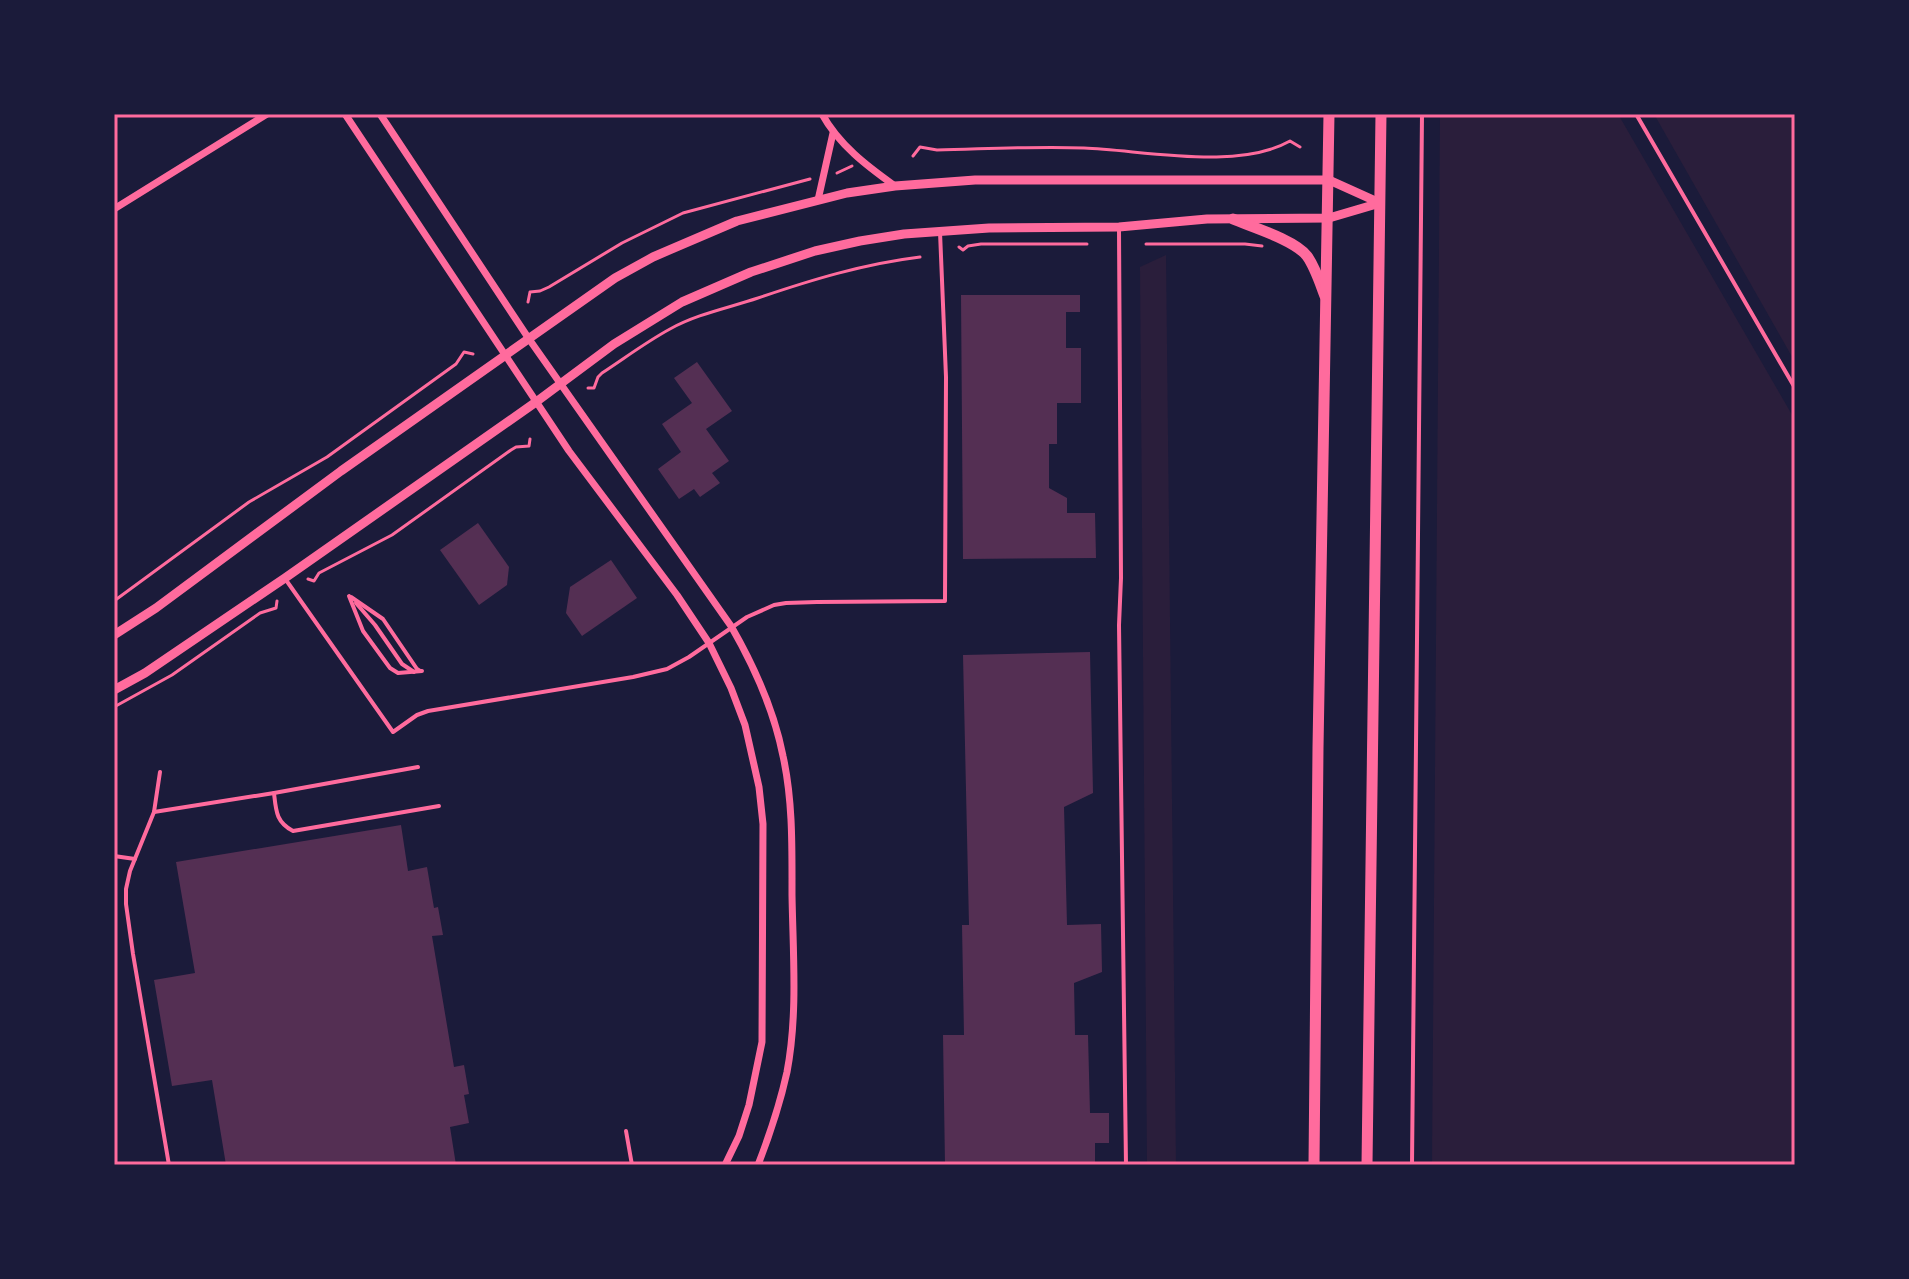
<svg xmlns="http://www.w3.org/2000/svg" width="1909" height="1279" viewBox="0 0 1909 1279" font-family="'Golos Text',sans-serif">
<style>
.green{fill:#2a1e3b}
.building{fill:#542f53}
.lines{fill:none;stroke-linecap:round;stroke-linejoin:round}
.path{stroke:#ff6b9d;stroke-width:3}
.service{stroke:#ff6b9d;stroke-width:4}
.minor{stroke:#ff6b9d;stroke-width:7}
.tertiary{stroke:#ff6b9d;stroke-width:9}
.primary{stroke:#ff6b9d;stroke-width:11}
.neatline{fill:none;stroke:#ff6b9d;stroke-width:3}
</style>
<rect width="100%" height="100%" fill="#1b1b3a"/>
<g class="green">
<polygon points="1440,114 1618,114 1795,420 1795,1165 1432,1165"/>
<polygon points="1654,114 1795,114 1795,362"/>
<polygon points="1166,255 1176,1165 1147,1165 1140,267"/>
</g>
<g class="building">
<polygon points="961,295 1080,295 1080,312 1066,312 1066,348 1081,348 1081,403 1057,403 1057,444 1049,444 1049,488 1067,498 1067,513 1095,513 1096,558 963,559"/>
<polygon points="697,362 732,411 706,429 729,461 712,473 720,483 700,497 694,489 679,499 658,469 681,452 662,424 692,403 674,378"/>
<polygon points="478,523 509,567 507,585 479,605 440,550"/>
<polygon points="611,560 637,598 582,636 566,613 570,587"/>
<polygon points="1090,652 1093,793 1064,807 1067,925 1101,924 1102,972 1074,983 1075,1035 1088,1035 1090,1113 1109,1113 1109,1143 1095,1143 1095,1165 945,1165 943,1035 964,1035 962,925 969,925 963,655"/>
<polygon points="401,825 408,871 427,867 434,908 438,907 443,935 432,936 454,1067 464,1065 469,1094 464,1095 469,1123 450,1127 456,1165 226,1165 212,1080 172,1086 154,980 195,973 176,862"/>
</g>
<g class="lines">
<g class="path">
<path d="M913,156l7,-9 17,3c48,-1 98,-4 147,-2 58,2 153,23 206,-7l10,6"/>
<polyline points="837,173 852,166"/>
<polyline points="1146,244 1245,244 1262,246"/>
<polyline points="959,247 963,250 968,246 981,244 1087,244"/>
<polyline points="528,302 530,292 540,291 549,287 622,243 683,213 810,179"/>
<path d="M588,388h6l4,-11 4,-4c23,-15 44,-31 68,-44 27,-15 58,-21 88,-31 53,-18 105,-34 162,-41"/>
<polyline points="308,579 314,581 319,573 392,535 511,450 516,447 529,446 530,439"/>
<polyline points="114,601 249,502 327,457 456,364 464,352 473,354"/>
<polyline points="114,707 172,675 260,613 276,608 277,601"/>
</g>
<g class="service">
<polyline points="1636,114 1795,388"/>
<polyline points="1119,229 1121,578 1119,625 1126,1165"/>
<polyline points="286,580 393,732 417,715 428,711 633,677 667,669 689,657 747,617 774,605 786,603 817,602 945,601 946,377 940,232"/>
<polyline points="349,596 363,631 390,668 398,673 422,671"/>
<polyline points="351,597 383,619 417,669 420,671"/>
<polyline points="356,603 375,625 402,664 414,672"/>
<polyline points="160,772 154,812 130,871 126,889 126,904 133,954 169,1165"/>
<path d="M274,793c2,18 2,29 19,38l146,-25"/>
<polyline points="154,812 274,793 418,767"/>
<polyline points="114,856 135,859"/>
<polyline points="626,1131 632,1165"/>
<polyline points="1412,1165 1422,114"/>
</g>
<g class="minor">
<polyline points="345,114 569,451 677,595 709,643 731,688 745,725 759,787 763,824 762,1042 749,1105 739,1136 725,1165"/>
<path d="M380,114l149,225 202,287c23,40 43,84 52,130 10,45 9,93 9,139 1,59 6,119 -5,177 -7,32 -17,62 -29,93"/>
<path d="M822,114c17,31 45,52 73,72"/>
<polyline points="818,200 833,133"/>
<polyline points="114,209 267,114"/>
</g>
<g class="tertiary">
<polyline points="114,635 156,608 341,471 615,278 653,257 737,221 847,193 895,186 975,180 1329,180 1380,203"/>
<polyline points="114,690 145,673 285,578 536,402 614,344 682,302 751,272 815,251 860,241 904,234 989,228 1119,227 1207,219 1329,218 1380,203"/>
</g>
<g class="primary">
<path d="M1233,219c19,8 62,21 74,37 8,11 13,27 18,40"/>
<polyline points="1314,1165 1318,748 1329,114"/>
<polyline points="1367,1165 1381,114"/>
</g>
</g>
<rect width="1909" height="1279" fill="none" stroke="#1b1b3a" stroke-width="232"/>
<rect x="116" y="116" width="1677" height="1047" class="neatline"/>
</svg>
